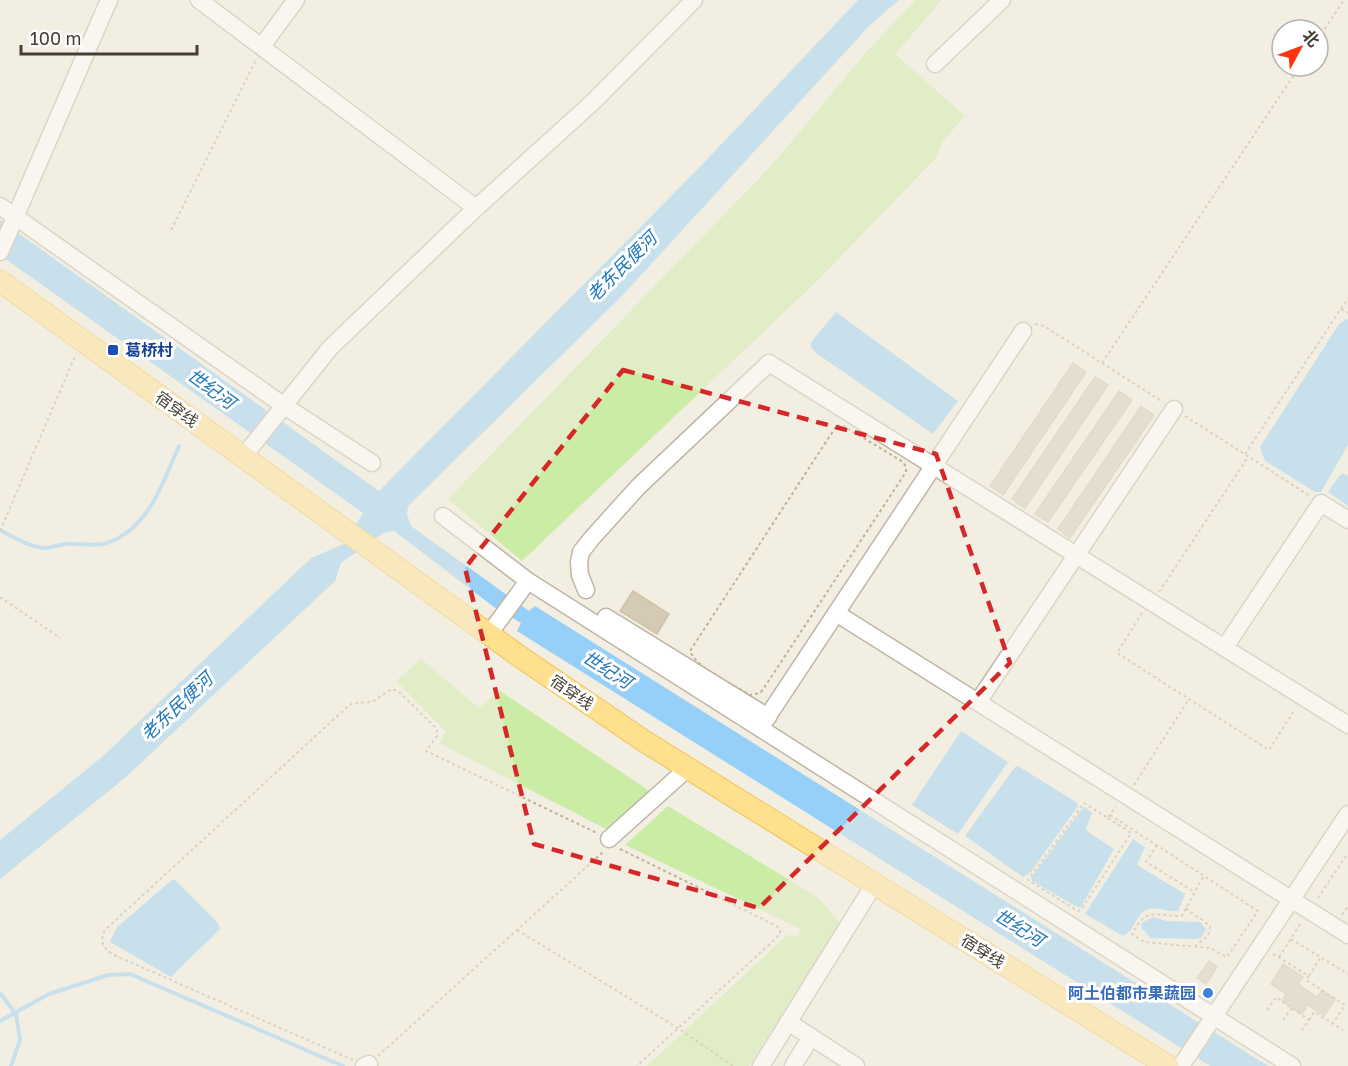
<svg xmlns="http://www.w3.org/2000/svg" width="1348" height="1066" viewBox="0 0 1348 1066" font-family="'Golos Text','Noto Sans SC',sans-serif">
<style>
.green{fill:#cbeca5}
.water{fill:#96cff7}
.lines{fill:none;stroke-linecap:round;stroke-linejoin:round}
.stream{stroke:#96cff7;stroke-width:4}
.building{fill:#d5cab6;stroke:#d1c2a9;stroke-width:1.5}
.minor-casing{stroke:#bfb6a4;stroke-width:19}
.major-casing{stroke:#f0c353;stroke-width:23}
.path{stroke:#c2b293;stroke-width:2;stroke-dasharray:3 3;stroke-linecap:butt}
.minor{stroke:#fff;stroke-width:16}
.major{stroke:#ffe08f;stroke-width:21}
.marked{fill:none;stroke:#d62828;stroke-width:4.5;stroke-dasharray:12 8;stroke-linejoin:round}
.transit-dot{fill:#1a4fb4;stroke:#fff;stroke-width:2}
.shop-dot{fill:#3f7fe0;stroke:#fff;stroke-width:2}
.labels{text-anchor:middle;stroke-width:6;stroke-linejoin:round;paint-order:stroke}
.transit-label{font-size:16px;font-weight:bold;fill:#164399;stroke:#fff;text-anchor:start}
.street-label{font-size:16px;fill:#453e32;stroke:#fff}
.shop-label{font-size:16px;font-weight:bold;fill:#366cbe;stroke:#fff;text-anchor:end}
.water-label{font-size:18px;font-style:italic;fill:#2178bb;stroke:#fff}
</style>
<rect width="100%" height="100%" fill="#f3eee2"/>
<g class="green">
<polygon points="916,0 942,0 895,54 965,116 942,142 936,158 815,283 522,561 448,499 772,165 869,49"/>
<polygon points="421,659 479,708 500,691 651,792 608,830 445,746 440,742 446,732 396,681"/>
<polygon points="668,806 811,893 821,901 840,923 749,1066 647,1066 787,935 798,936 801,929 625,845"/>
</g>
<g class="water">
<polygon points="858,0 899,0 870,25 622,296 408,506 407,514 411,526 529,611 535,606 1268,1066 1210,1066 517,631 521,623 494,607 394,531 383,533 341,563 335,581 126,777 0,879 0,840 103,756 311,558 344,544 363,513 0,255 0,220 379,491 693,174"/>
<polygon points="836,312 958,401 933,434 816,353 811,347 811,342"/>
<polygon points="1346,319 1348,320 1348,445 1321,492 1315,492 1265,461 1260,447 1339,324"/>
<polygon points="1343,473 1348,476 1348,506 1328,492 1339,476"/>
<polygon points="961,731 1008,762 958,834 912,805"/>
<polygon points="1018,766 1076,802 1078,806 1030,873 1023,877 965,836 1015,767"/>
<polygon points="1085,807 1092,813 1086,828 1088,832 1114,849 1081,907 1079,908 1032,881 1031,878 1082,809"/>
<path d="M1133,839l12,8 -8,18 48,29 -7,17c-10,1 -20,-4 -29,-2 -14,4 -14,23 -26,27l-38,-22z"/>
<polygon points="172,880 175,880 218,923 220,929 171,977 110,942 117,927"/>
<polygon points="1153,917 1167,921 1200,922 1206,929 1201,938 1196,939 1150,938 1141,927 1143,922"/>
</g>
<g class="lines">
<g class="stream">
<path d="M0,530c13,7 31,18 47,18 6,-1 12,-3 18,-4 14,-1 29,3 42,-1 42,-14 56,-61 72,-97"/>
<polyline points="0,993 16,1014 20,1040 11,1066"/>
<polyline points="0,1021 49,994 108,975 130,974 343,1066"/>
</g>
</g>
<g class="building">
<polygon points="1073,363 1086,372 1003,495 990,486"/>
<polygon points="1095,377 1108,385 1025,508 1012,499"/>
<polygon points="1119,391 1132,400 1048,522 1035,514"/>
<polygon points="1141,406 1154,415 1070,538 1058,529"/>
<polygon points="633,591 669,614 657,634 620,611"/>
<polygon points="1209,961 1217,967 1206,984 1197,978"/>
<polygon points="1283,964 1303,977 1298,984 1317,997 1321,991 1335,999 1324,1016 1308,1005 1302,1014 1282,1001 1286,994 1271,984"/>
</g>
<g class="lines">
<defs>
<g id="minor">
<polyline points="199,0 476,208"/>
<polyline points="262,46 296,0"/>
<polyline points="935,64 1002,0"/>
<polyline points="0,206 283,405 372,463"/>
<polyline points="0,252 109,0"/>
<polyline points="243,457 330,348 476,208 593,102 694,0"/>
<polyline points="443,516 528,581 1292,1066"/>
<polyline points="586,590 580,575 579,562 581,552 592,538 638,487 769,363 1348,725"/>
<polyline points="836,613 1348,935"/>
<polyline points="606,617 768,717"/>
<polyline points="489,634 528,581"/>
<polyline points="1225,647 1321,503 1348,520"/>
<polyline points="978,702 1174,409"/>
<polyline points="760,728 1023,331"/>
<polyline points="609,839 688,768"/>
<polyline points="788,1022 856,1066"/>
<polyline points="364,1066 369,1064"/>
<polyline points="761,1066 875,883"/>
<polyline points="793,1066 811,1037"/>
<polyline points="1181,1066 1348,814"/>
</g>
<polyline id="major" points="0,281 519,656 644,741 1168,1066"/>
</defs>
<use href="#minor" class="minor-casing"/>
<use href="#major" class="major-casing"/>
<g class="path">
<polyline points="1318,39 1344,0"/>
<polyline points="171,230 256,60"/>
<polyline points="1341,309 1348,313"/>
<polyline points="1035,324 1044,326 1163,402"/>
<polyline points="1102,363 1300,66"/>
<polyline points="1185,416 1310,496"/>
<path d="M837,425l7,1 59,36 3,5v5l-142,216 -4,5 -10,2c-16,-10 -53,-26 -60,-44z"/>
<polyline points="1245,454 1348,298"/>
<polyline points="0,531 76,354"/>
<polyline points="1159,592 1248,457"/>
<polyline points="0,597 60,638"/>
<polyline points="1142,613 1117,653 1269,750 1295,709"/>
<polyline points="1134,785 1189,699"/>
<path d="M1110,815l148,96 -31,46 -17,-9 -66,-6 -12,-8c15,-28 23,-18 50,-18l22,-41"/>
<polyline points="1108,818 1131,833 1081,910 1078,911 1028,880 1084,803 1108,818 1116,806"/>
<polyline points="1157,845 1146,862 1193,891"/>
<polyline points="620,849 777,926 780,930 780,934 773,941 637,1066"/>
<polyline points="1318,898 1348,853"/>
<path d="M1186,908c7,8 17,10 24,19l-2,9 -13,10"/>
<polyline points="1342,915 1348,906"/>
<polyline points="517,930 678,1028 733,1066"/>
<polyline points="1291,939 1348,974"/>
<polyline points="1273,954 1309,976 1321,957"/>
<polyline points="1279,957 1301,923"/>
<polyline points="1309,976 1306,980 1345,1005 1333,1023"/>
<polyline points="1267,1010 1276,997 1309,1020 1301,1032"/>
<polyline points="1283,1020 1292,1008"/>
<polyline points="1309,1020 1314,1012 1343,1030"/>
<polyline points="378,1056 603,852"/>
<path d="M353,1060l-239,-105c-11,-6 -15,-14 -9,-25l241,-222 7,-5 19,-1 20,-13 6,2 39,38v7l-11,15 171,82"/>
</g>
<use href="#minor" class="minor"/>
<use href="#major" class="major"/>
</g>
<path d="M0 0H1348V1066H0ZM623,370l313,84 74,209 -251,245 -225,-64 -69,-276z" fill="#f3eee2" fill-opacity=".55" fill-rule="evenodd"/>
<path class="marked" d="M623,370l313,84 74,209 -251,245 -225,-64 -69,-276z"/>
<rect class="transit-dot" x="107" y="344" width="12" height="12" rx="3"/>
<circle class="shop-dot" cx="1208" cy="993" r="6"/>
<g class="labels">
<g class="transit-label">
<text x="125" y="356">葛桥村</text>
</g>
<g class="street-label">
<text transform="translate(177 409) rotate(36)" y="6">宿穿线</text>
<text transform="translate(572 692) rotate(34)" y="6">宿穿线</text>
<text transform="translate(983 951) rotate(32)" y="6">宿穿线</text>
</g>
<g class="shop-label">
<text x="1196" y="999">阿土伯都市果蔬园</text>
</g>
<g class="water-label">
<text transform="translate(622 267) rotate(-45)" y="6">老东民便河</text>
<text transform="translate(211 389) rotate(36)" y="6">世纪河</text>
<text transform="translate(607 670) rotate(32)" y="6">世纪河</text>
<text transform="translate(177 707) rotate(-43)" y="6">老东民便河</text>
<text transform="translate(1019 928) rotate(32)" y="6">世纪河</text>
</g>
</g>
<g transform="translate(1300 48) rotate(49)"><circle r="28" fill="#ffffff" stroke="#b5b2ad" stroke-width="1.5"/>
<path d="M0-4.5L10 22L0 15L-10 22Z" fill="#ff340d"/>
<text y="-9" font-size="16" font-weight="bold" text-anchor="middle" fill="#453e32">北</text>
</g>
<path d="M21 45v9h176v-9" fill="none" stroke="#453e32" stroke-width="3"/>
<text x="30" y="45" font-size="18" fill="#453e32" stroke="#ffffff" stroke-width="4.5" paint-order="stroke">100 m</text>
</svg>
